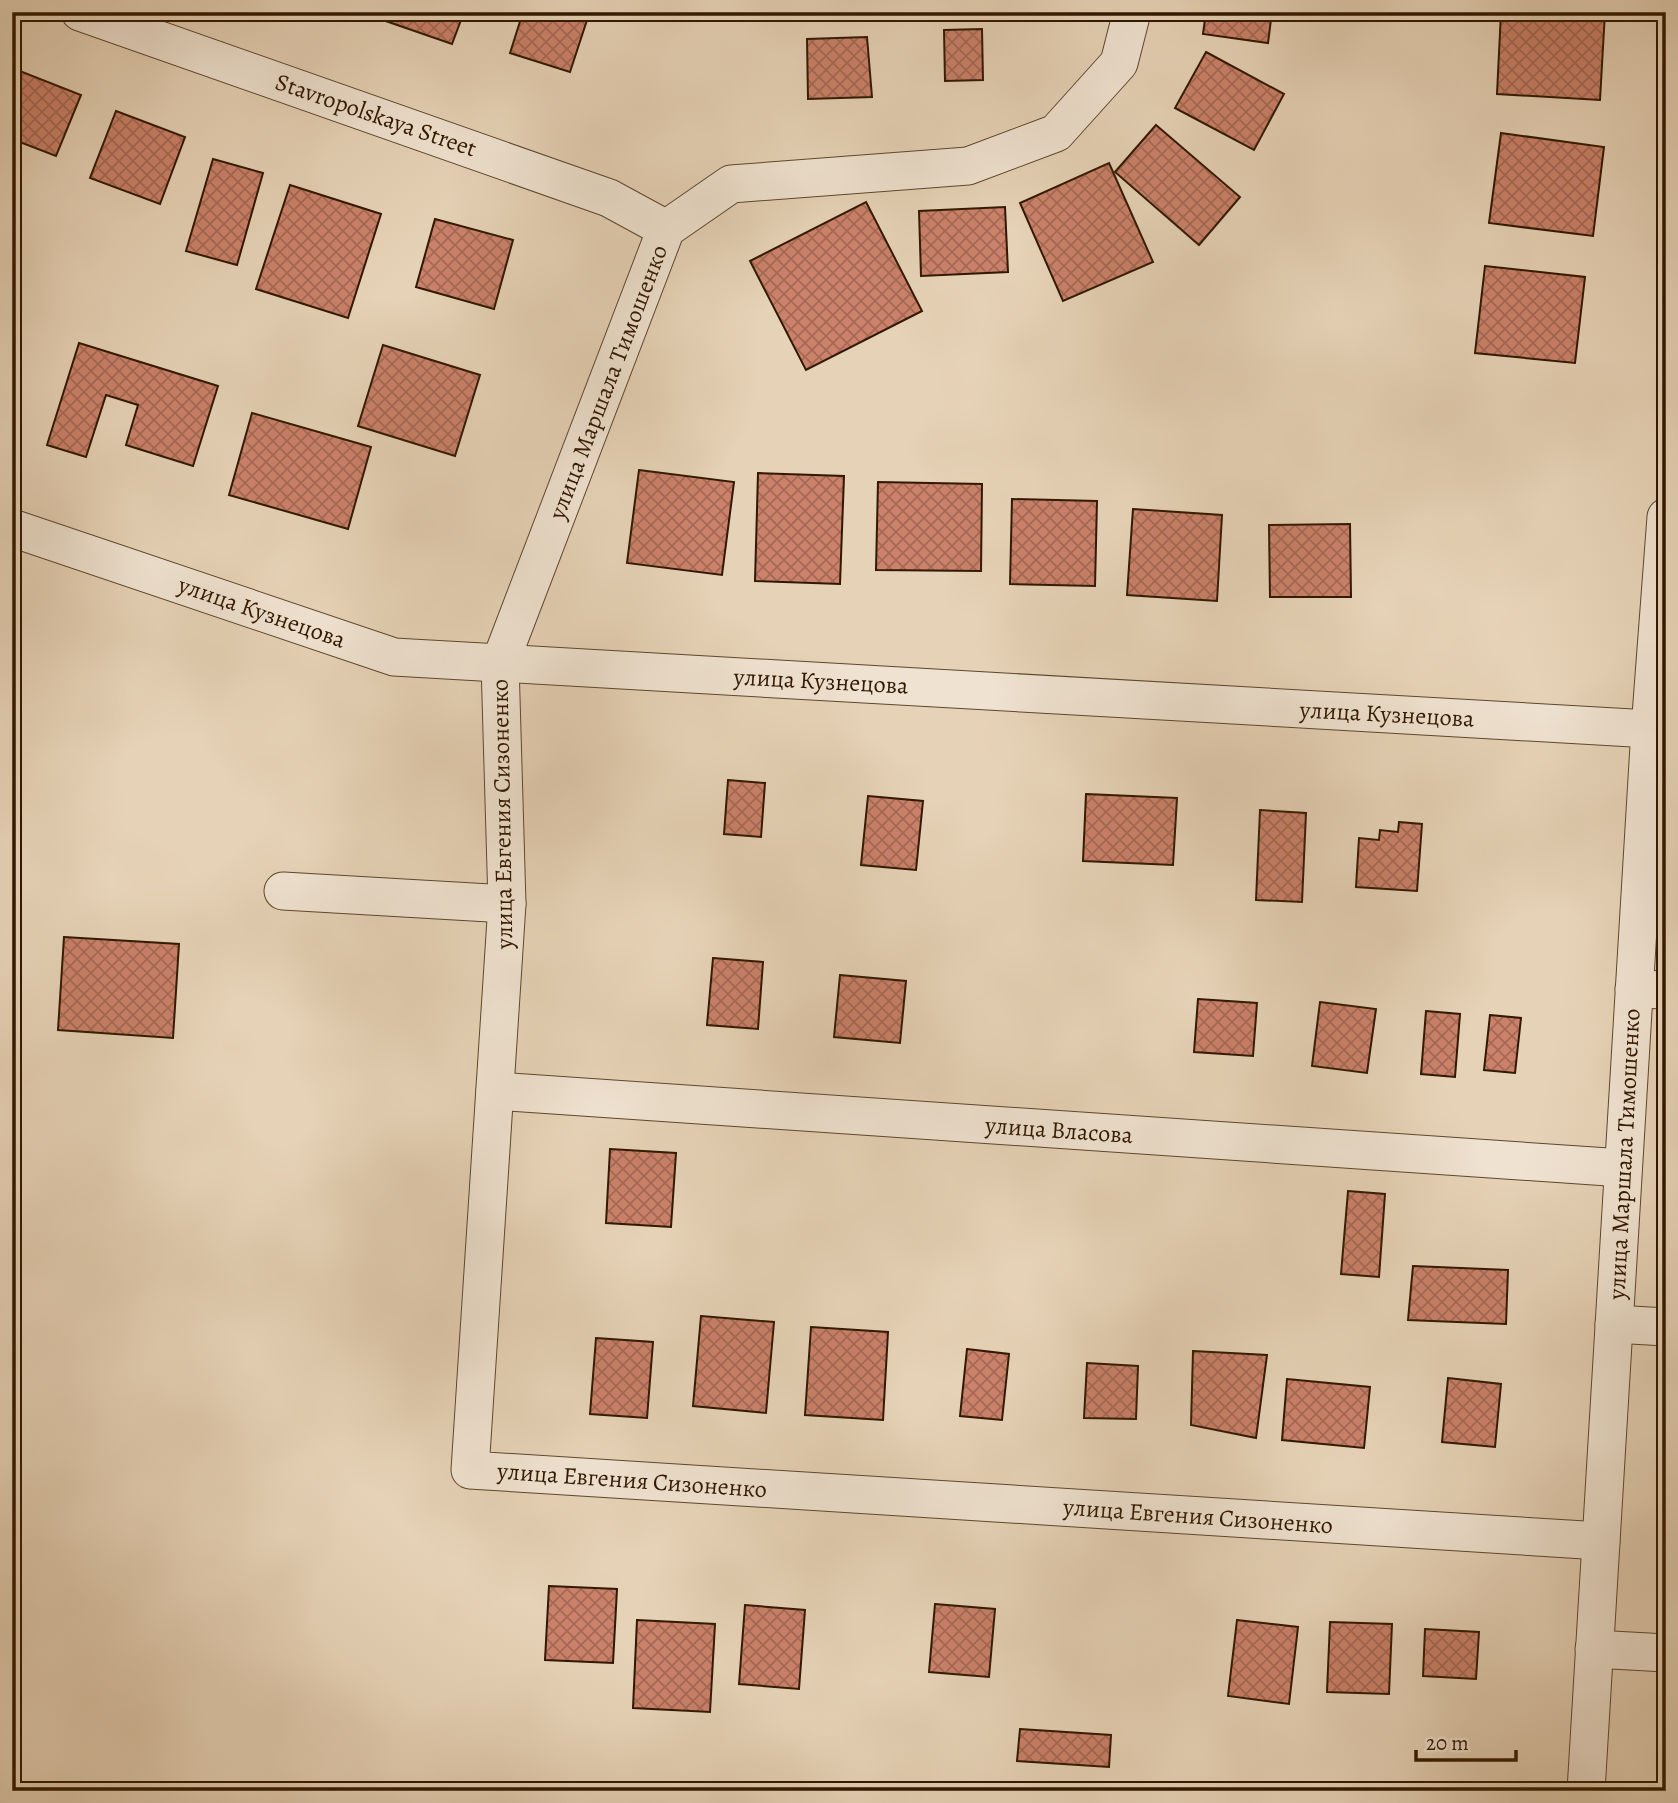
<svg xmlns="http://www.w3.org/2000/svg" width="1678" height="1803" viewBox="0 0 1678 1803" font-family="Alegreya,serif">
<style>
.building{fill:url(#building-cross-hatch);stroke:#311800;stroke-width:2}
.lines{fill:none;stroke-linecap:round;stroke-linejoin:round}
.minor-casing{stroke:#5e462e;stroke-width:39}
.minor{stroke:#efe2d0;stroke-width:37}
.labels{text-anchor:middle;stroke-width:5;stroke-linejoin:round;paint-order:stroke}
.street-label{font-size:24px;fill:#311800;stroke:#efe2d0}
</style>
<defs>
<pattern id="building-cross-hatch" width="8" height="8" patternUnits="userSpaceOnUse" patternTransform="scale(1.75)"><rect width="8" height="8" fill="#cb816a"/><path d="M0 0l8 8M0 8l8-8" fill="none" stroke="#a56955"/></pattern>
</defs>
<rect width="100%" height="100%" fill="#e6d2b6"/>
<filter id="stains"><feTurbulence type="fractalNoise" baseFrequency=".00286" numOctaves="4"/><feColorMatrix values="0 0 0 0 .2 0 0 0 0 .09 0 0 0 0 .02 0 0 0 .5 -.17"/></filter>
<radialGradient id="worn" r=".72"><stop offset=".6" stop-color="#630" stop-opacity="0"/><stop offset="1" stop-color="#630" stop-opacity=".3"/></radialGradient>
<g class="building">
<polygon points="382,12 464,12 452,44 380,19"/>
<polygon points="523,12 589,14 570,72 510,53"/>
<polygon points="1206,12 1272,12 1268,43 1203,34"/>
<polygon points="1501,12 1605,12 1600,100 1497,94"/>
<polygon points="982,29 983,80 945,81 944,30"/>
<polygon points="867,37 872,97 808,99 807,39"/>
<polygon points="1206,52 1284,94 1254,150 1175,108"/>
<polygon points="12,68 81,95 56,156 12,139"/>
<polygon points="116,111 185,137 160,204 90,178"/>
<polygon points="1156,125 1240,197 1199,245 1115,172"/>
<polygon points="1501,133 1604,147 1593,236 1489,223"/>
<polygon points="213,159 263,173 237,265 186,251"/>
<polygon points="1109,163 1153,262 1063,301 1020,203"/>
<polygon points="290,185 381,214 348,318 256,289"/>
<polygon points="866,202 922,311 806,370 750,261"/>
<polygon points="1005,207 1008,272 921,276 919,211"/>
<polygon points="435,219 513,240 494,309 416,287"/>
<polygon points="1485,266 1585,277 1575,363 1475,353"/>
<polygon points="79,343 218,386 193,466 126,445 138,405 106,395 86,457 47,445"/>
<polygon points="383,345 480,375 455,456 358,426"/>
<polygon points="252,413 371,447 348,529 229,495"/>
<polygon points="639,470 734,482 722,575 627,563"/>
<polygon points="758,473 844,476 840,584 755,581"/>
<polygon points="878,482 982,484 981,571 876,570"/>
<polygon points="1012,499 1097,501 1095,586 1010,584"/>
<polygon points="1133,509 1222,515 1217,601 1127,595"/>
<polygon points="1350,524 1351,597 1270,597 1269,525"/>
<polygon points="728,780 765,783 761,837 724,834"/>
<polygon points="1086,794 1177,798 1173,865 1083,861"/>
<polygon points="868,796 923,801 916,870 861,865"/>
<polygon points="1260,810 1306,813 1302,902 1256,900"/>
<polygon points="1399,822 1422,824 1417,891 1356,887 1359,838 1379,840 1380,830 1398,832"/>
<polygon points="64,937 179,944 173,1038 58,1030"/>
<polygon points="713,958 763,962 758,1029 707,1025"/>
<polygon points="840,975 906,981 900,1043 834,1037"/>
<polygon points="1198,999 1257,1003 1253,1056 1194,1052"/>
<polygon points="1320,1002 1376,1009 1367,1073 1312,1066"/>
<polygon points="1426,1011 1460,1014 1455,1077 1421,1074"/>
<polygon points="1490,1015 1521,1018 1515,1073 1484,1070"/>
<polygon points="610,1149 676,1153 671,1227 606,1223"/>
<polygon points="1348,1191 1385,1194 1379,1277 1341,1274"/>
<polygon points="1413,1266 1508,1270 1506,1324 1408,1320"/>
<polygon points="701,1316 774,1322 766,1413 693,1406"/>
<polygon points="811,1327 888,1332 883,1420 805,1415"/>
<polygon points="596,1338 653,1342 647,1418 590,1414"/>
<polygon points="967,1349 1009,1354 1002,1420 960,1416"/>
<polygon points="1193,1351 1267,1355 1256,1438 1191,1425"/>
<polygon points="1087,1363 1138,1366 1136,1419 1084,1418"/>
<polygon points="1448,1378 1501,1384 1495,1447 1442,1442"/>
<polygon points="1287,1379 1370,1387 1364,1448 1282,1440"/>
<polygon points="549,1586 617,1589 613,1663 545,1660"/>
<polygon points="935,1604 995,1609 989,1677 929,1672"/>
<polygon points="745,1605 805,1610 799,1689 739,1684"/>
<polygon points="637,1620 715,1624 710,1712 633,1708"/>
<polygon points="1237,1620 1298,1627 1289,1704 1228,1696"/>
<polygon points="1330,1622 1392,1624 1389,1694 1327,1692"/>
<polygon points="1425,1629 1479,1632 1476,1679 1423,1676"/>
<polygon points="1020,1729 1111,1735 1109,1767 1017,1761"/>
</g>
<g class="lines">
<defs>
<g id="minor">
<polyline points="80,12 609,198 666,229"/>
<polyline points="1132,12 1119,63 1056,133 968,166 731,184 666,229 500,663 507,904 470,1470 1601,1541"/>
<polyline points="12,528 394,657 1650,729"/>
<polyline points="283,891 507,904"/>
<polyline points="1634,989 1666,990"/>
<polyline points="495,1091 1623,1168"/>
<polyline points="1614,1324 1666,1327"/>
<polyline points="1594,1649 1666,1653"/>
<polyline points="1586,1791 1650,729 1666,517"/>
</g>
</defs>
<use href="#minor" class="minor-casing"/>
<use href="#minor" class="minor"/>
</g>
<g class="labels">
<g class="street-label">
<text transform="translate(376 115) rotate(19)" y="8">Stavropolskaya Street</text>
<text transform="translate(608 382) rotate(-69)" y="8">улица Маршала Тимошенко</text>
<text transform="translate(262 612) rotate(19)" y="8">улица Кузнецова</text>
<text transform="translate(821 681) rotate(3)" y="8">улица Кузнецова</text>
<text transform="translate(1387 714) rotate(3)" y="8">улица Кузнецова</text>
<text transform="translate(502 814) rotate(-91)" y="8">улица Евгения Сизоненко</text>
<text transform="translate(1059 1130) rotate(4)" y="8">улица Власова</text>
<text transform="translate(1624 1154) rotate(-87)" y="8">улица Маршала Тимошенко</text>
<text transform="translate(632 1480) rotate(4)" y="8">улица Евгения Сизоненко</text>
<text transform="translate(1198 1516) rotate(4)" y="8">улица Евгения Сизоненко</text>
</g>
</g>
<rect width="1678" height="1803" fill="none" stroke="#e6d2b6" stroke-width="42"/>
<rect x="14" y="14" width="1650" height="1775" fill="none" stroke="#311800" stroke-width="3.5"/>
<rect x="21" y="21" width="1636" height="1761" fill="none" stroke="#311800" stroke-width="2"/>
<path d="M1416 1750v10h100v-10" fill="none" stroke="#311800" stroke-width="3.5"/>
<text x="1426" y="1750" font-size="21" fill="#311800" stroke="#efe2d0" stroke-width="5" paint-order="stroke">20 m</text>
<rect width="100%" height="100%" filter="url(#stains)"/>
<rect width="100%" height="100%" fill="url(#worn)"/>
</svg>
